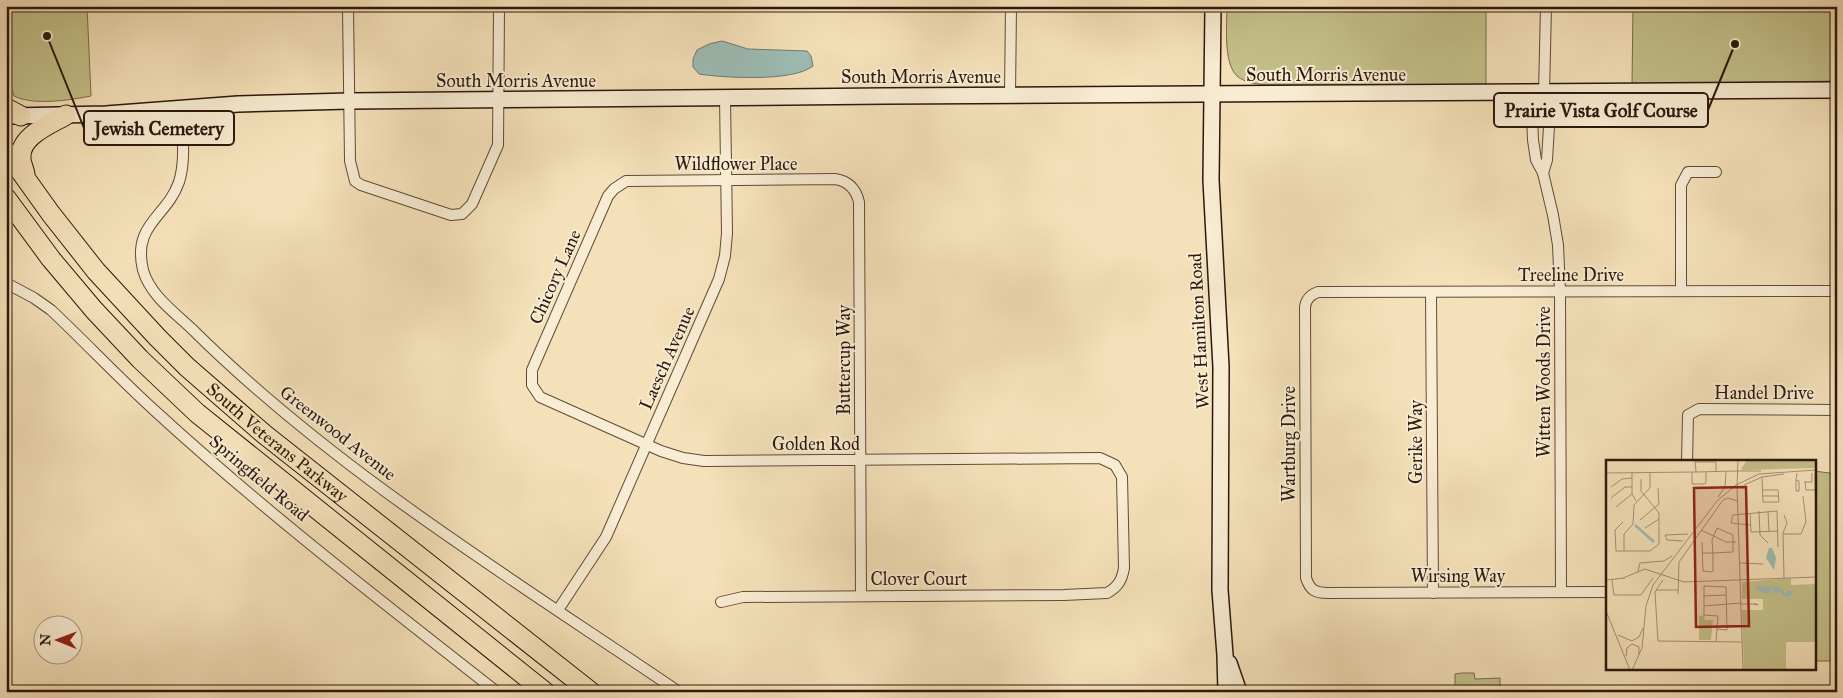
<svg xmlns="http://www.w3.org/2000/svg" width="1843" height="698" viewBox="0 0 1843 698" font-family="'IM FELL Great Primer',serif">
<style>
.green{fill:#c4c08a;stroke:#786c4c}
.water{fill:#9dbcb5;stroke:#707a72}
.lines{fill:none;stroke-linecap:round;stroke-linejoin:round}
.street-casing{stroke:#5f4a39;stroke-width:12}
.secondary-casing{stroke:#2d180e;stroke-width:18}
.highway-casing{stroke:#2d180e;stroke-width:21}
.street{stroke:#f8ecd2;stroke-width:10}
.secondary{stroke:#f8ecd2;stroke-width:15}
.highway{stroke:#f5e1b9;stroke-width:19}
.labels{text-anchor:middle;stroke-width:4;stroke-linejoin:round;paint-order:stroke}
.street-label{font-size:18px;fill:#2d180e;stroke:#f8ecd2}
.inset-river{fill:none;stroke:#9dbcb5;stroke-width:2.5}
.inset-road{fill:none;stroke:#a59175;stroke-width:1}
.view{fill:#8f2418;fill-opacity:0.15;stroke:#8f2418;stroke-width:2.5}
.inset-edge{fill:none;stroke:#2d180e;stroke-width:2.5}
.leader{fill:none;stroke:#2d180e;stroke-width:2}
.callout-dot{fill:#2d180e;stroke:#f8ecd2;stroke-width:2}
.callout{fill:#f8ecd2;stroke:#2d180e;stroke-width:2}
.callout-label{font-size:19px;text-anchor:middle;font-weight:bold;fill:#2d180e}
</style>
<rect width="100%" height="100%" fill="#f5e1b9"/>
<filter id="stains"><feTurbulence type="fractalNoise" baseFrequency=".004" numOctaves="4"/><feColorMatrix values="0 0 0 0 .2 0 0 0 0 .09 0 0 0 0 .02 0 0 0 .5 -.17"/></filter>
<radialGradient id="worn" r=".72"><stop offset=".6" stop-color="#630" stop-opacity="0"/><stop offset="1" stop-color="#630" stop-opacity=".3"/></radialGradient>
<g class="green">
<path d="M6,6h81l4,90c-21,4 -57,10 -77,0l-8,-30z"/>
<path d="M1227,6h259v79h-219c-10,-1 -22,-2 -30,-9 -14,-13 -10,-52 -10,-70z"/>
<polygon points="1633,6 1837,6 1837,81 1632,84"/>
<polygon points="1814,471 1837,474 1837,661 1814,661"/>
<polygon points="1461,673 1474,673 1475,679 1500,678 1500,692 1455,692 1455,674"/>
</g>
<path class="water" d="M722,41l26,8 59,2 4,5 2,10c-20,16 -88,12 -114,8l-6,-7v-8l4,-9 12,-6z"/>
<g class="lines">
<defs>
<g id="street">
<polyline points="348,6 350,161 355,181 361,185 451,215 462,214 472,204 498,145 499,6"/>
<polyline points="1531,93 1533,140 1536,160 1543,173 1553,215 1558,245 1560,291 1561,592"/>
<polyline points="1544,93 1546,6"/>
<polyline points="1010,96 1011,6"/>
<path d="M182,109c0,24 4,51 -3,73 -12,35 -47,42 -36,88 7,25 31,42 49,59 142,141 322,251 487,363"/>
<polyline points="1543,173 1547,160 1551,93"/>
<path d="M6,283l28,15 17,12c35,33 68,68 103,100 109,100 227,191 343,282"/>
<polyline points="1681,291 1681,185 1688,172 1716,172"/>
<polyline points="1431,292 1433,593"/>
<polyline points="1687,462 1688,415 1699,409 1837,410"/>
<path d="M1607,592l-279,1c-13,0 -18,-3 -22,-15l-1,-271c1,-8 5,-12 13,-15l519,-1"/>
<path d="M721,602l22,-5 321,-2 43,-2c11,-6 15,-13 17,-25l-2,-91 -7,-12 -15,-7 -396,3 -21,-3 -22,-7 -121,-54 -8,-12v-15l76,-174 6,-7 12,-8 209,-2c13,2 21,10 24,23l2,394"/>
<polyline points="558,610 606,537 719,279 725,256 727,233 725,98"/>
</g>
<g id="secondary">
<polyline points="1213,6 1211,180 1221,367 1220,590 1225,655 1226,692"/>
<polyline points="11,116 106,114 238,104 349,101 885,96 1837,90"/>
<polyline points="1229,663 1239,692"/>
</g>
<g id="highway">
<polyline points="6,108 21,116"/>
<path id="s1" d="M6,151l45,63 45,57 61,66 30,30 77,67 327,258"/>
<path d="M25,174c-1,-5 -4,-11 -4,-16 -2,-22 30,-34 45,-43"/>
<polyline points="6,198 51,259 94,310 140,359 197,413 545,692"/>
</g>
</defs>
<use href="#street" class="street-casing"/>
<use href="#secondary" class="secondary-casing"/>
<use href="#highway" class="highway-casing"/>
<use href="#street" class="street"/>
<use href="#secondary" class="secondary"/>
<use href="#highway" class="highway"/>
</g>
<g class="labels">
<g class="street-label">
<text x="1326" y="81">South Morris Avenue</text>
<text x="921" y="83">South Morris Avenue</text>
<text x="516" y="87">South Morris Avenue</text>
<text x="736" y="170">Wildflower Place</text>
<text x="1571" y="281">Treeline Drive</text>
<text transform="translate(555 277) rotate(-66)" y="6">Chicory Lane</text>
<text transform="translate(1199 331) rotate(-93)" y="6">West Hamilton Road</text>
<text transform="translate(667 358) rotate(-66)" y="6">Laesch Avenue</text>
<text transform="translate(844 360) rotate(-90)" y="6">Buttercup Way</text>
<text transform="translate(1544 382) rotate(-90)" y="6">Witten Woods Drive</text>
<text x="1764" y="399">Handel Drive</text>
<text transform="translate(338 433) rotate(38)" y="6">Greenwood Avenue</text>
<text dy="6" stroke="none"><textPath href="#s1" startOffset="400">South Veterans Parkway</textPath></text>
<text transform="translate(1416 442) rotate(-90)" y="6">Gerike Way</text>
<text x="816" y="450">Golden Rod</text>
<text transform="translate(1289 444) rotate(-90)" y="6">Wartburg Drive</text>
<text transform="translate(259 478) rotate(40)" y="6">Springfield Road</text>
<text x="1458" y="582">Wirsing Way</text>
<text x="919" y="585">Clover Court</text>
</g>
</g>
<g transform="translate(1606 460)">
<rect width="210" height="210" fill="#f5e1b9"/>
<path d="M141,0h69v8l-72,2 -3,-1zM185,118v7l25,-1v58h-30v28h-42l-2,-60h21v-11h-21v-17zM98,155l1,5h8l-2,20h-12v-24z" fill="#c4c08a"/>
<path d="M163,88h3l4,10 -2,12 -8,-12zM151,126l19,1 7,3 3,5 2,-5 6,2 -5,5 -8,-2v-4l-6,4 -1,-6 -8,5 -11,-6z" fill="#9dbcb5"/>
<path class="inset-river" d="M29,65l19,17"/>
<path class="inset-road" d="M89,2h21v10M131,11h24M26,12v22l4,7M86,12v12h11l3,-1v-11M90,12l41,-1M0,13l90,-1 -1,-12M209,13l1,62M156,17l1,25h16l-1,-12h-15M190,20l3,1v10h-3v-11l1,-7M198,22h8v-9M199,22l1,8h9M138,25l18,-8 22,-3M131,26l6,184M131,26l1,-26M5,27l11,-8 10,-1M157,36h16M112,37l7,-10 1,-15M5,38l14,-11h7M10,47l16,-13M153,51l1,24 8,8M162,51l1,21M144,53l1,19 27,-1M178,55l3,8 -4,10 1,45M34,60l19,-16 -1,-16M17,62l-8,8 1,21h34l9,-7v-31l-18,-22v-12M144,65l-19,-2 2,-8 44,-4 1,36M39,68l14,-9M95,70l25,12h10M177,74h18l5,-12 -3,-26M77,81l-16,-1 -2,-5 23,-1M96,82l1,29 9,1 1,-1v-18l-1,-12v-1l5,-12 16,7v17h-1l-19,1h-11M18,91v-17l9,-10 1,-19 16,-17v-16M134,103l23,1M32,112l2,-9 24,-2 8,-5M17,118l22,-9 39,13 132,-5M0,120l19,-2M6,120l2,15h27l12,-17M57,120l-8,12 3,49 84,1M50,130h22M72,134l1,-32 44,-62 5,-2 10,3M97,136l23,-1M135,144h16l1,1 -4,-1M98,146l37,-3M0,151l24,59M12,175l14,6 7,-4 4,-9M110,181l2,-25 -14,-1v-29l22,1 1,43 -10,-1M20,196l1,-8 5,-4 7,3v7M26,210l10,-22 4,-42 7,-21 64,-84 19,-16 23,-11 57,-4"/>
<path class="view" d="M140,27l3,139 -53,1 -2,-139z"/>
<rect width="210" height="210" class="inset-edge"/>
</g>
<path class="leader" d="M1735 44L1708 110M47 36L84 128"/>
<g class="callout-dot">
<circle cx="1735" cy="44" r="5"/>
<circle cx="47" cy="36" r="5"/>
</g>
<g class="callout">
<rect x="1494" y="93" width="214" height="34" rx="5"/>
<rect x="84" y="111" width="150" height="34" rx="5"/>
</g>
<g class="callout-label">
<text x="1601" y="117">Prairie Vista Golf Course</text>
<text x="159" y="135">Jewish Cemetery</text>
</g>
<rect width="1843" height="698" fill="none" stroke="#f5e1b9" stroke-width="25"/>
<rect x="8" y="8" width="1828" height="683" fill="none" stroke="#2d180e" stroke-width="2.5"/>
<rect x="12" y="12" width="1818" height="673" fill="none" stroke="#2d180e"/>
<g transform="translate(58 640) rotate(271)"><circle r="24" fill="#f8ecd2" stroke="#a79784"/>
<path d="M0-4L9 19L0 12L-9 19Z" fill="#8f2418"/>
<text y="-8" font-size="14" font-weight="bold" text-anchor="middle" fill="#2d180e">N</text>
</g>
<rect width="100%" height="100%" filter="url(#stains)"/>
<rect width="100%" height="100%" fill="url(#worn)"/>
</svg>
